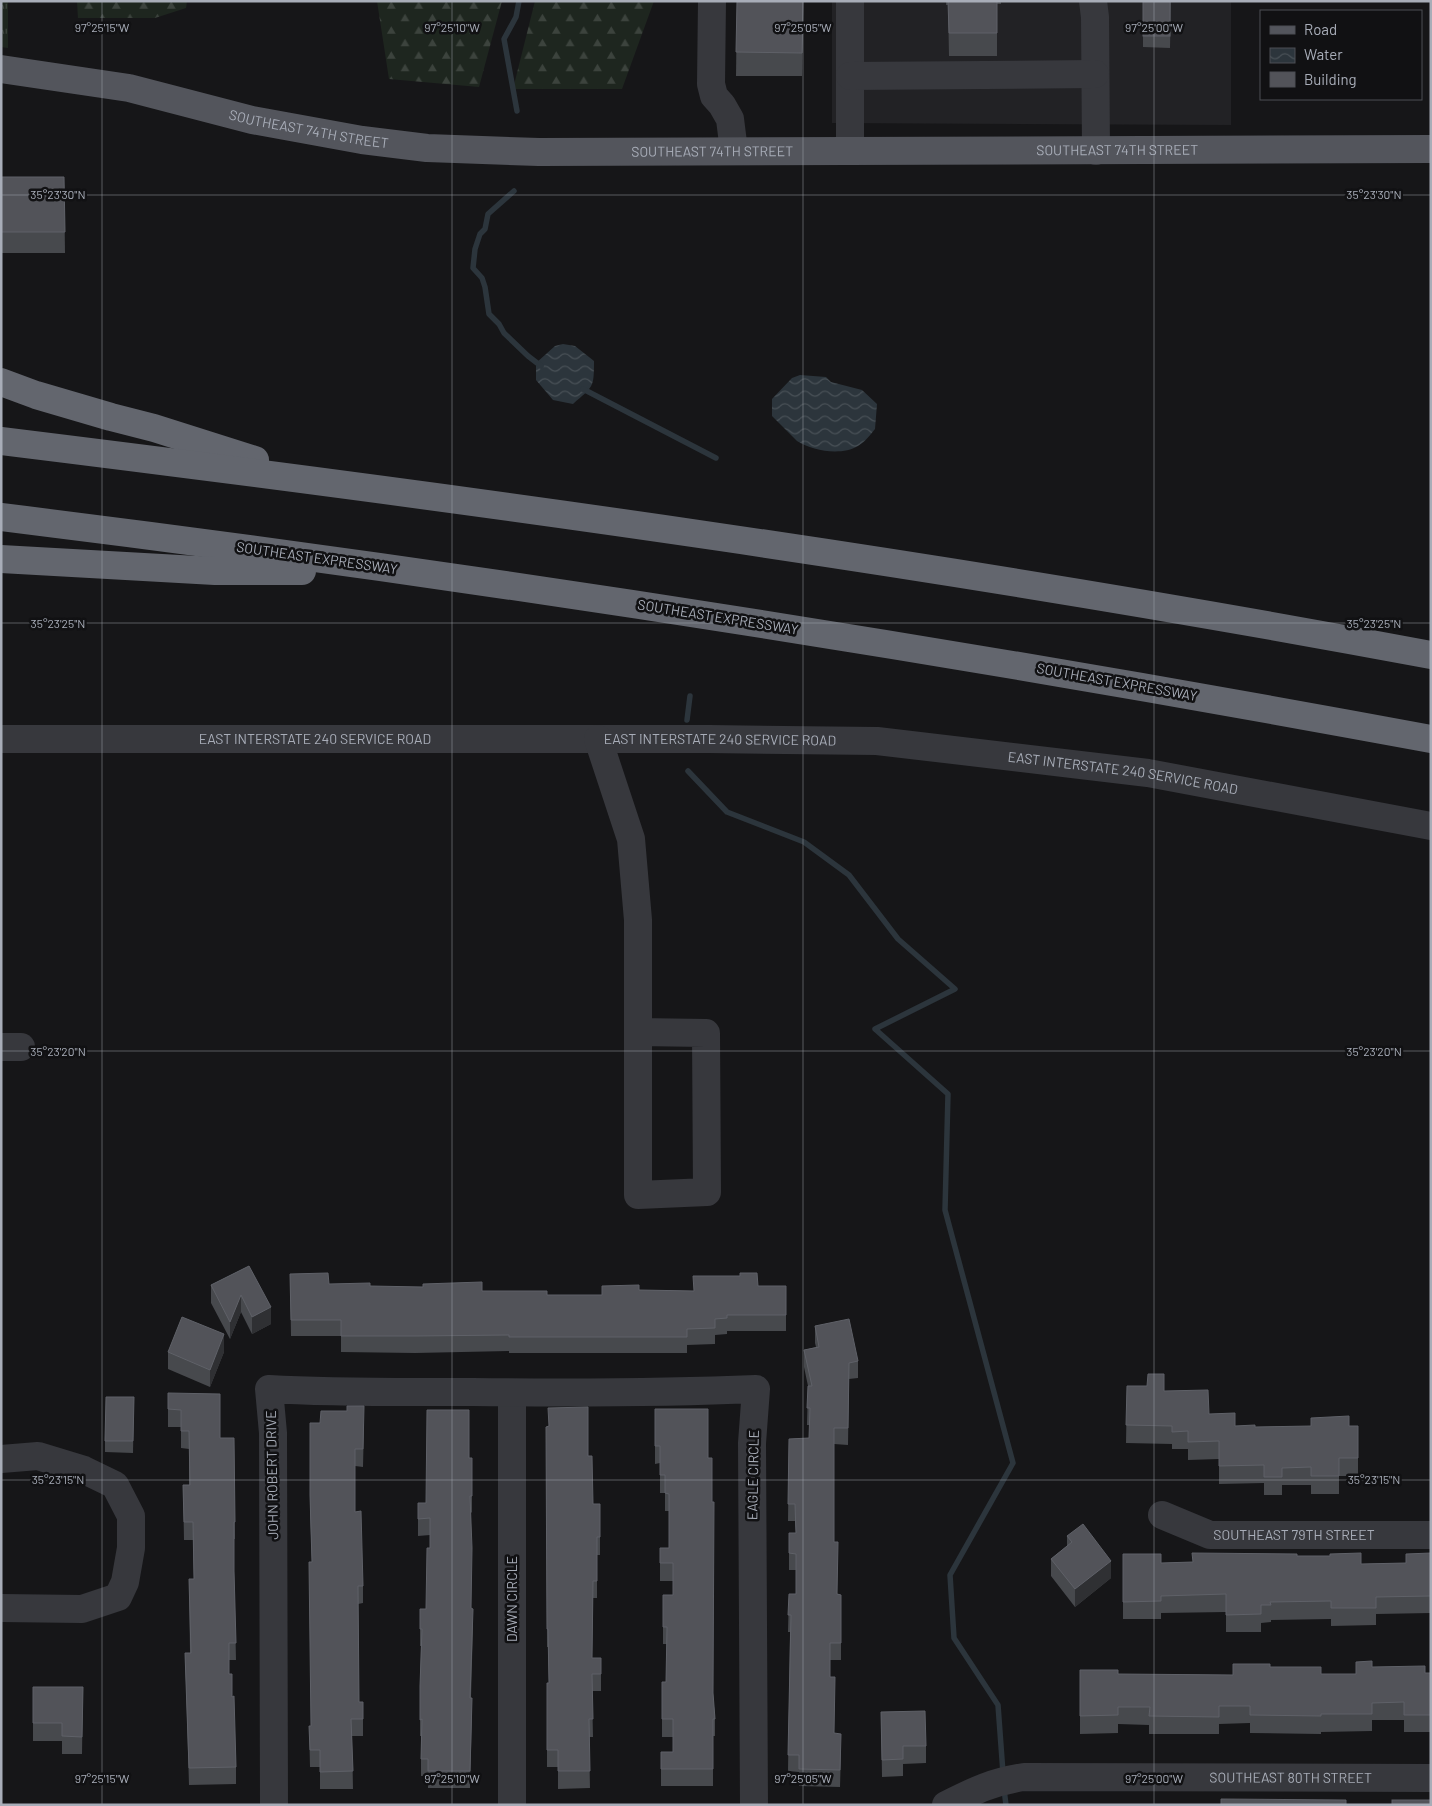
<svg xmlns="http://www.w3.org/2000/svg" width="1432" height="1806" viewBox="0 0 1432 1806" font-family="Barlow,sans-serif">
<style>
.built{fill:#222225}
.grass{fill:url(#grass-tufts)}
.forest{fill:url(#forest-firs)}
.water{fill:url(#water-waves)}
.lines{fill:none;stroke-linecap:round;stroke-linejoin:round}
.stream{stroke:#2c353c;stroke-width:5.5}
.minor{stroke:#37383d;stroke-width:28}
.major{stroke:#53555c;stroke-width:28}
.highway{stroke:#63666e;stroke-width:28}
.wall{fill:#47494d}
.shaded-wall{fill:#2f3033}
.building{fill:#525359;stroke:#5f6168}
.ticks{fill:none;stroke:#a8adb8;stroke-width:1;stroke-opacity:0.45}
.labels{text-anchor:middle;stroke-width:5;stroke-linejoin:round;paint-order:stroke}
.street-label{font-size:14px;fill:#a8adb8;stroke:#111113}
.ticks-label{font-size:12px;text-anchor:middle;fill:#a8adb8;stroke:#111113;stroke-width:5;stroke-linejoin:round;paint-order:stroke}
</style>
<defs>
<pattern id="grass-tufts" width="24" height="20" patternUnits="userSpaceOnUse" patternTransform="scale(1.25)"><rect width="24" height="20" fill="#1e261f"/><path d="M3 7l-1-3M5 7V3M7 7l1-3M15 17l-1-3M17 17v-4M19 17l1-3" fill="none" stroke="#3c433d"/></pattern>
<pattern id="forest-firs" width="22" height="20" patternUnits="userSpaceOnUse" patternTransform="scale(1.25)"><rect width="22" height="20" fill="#1e261f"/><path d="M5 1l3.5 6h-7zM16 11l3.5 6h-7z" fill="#3c433d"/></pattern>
<pattern id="water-waves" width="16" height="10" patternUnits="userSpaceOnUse" patternTransform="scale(1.25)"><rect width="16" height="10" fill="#2c353c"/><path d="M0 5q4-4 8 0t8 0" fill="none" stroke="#485056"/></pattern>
</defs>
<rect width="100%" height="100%" fill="#161618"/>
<polygon class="built" points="832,1 1231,1 1231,125 832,123"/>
<polygon class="grass" points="1,1 8,1 8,48 1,47"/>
<g class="forest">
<polygon points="77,1 187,1 186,8 155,18 78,18"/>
<polygon points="377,1 502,1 479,87 389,79"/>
<polygon points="535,1 654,1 622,89 513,89"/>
</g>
<g class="water">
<path d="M563,344l12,2 19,15c0,28 -1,25 -21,43l-20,-4 -17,-20v-17l19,-17z"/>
<path d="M800,375l26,2 5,5 31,8 15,14 -2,25c-5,6 -10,13 -17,17 -17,10 -45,5 -61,-5l-25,-25v-17l20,-21z"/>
</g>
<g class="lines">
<g class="stream">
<polyline points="517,111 504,39 516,17 519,1"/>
<polyline points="514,191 488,214 485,229 480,234 475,249 473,268 482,278 485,287 489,314 499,324 504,333 528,356 541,366"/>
<polyline points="583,389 716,458"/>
<polyline points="687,720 690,696"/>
<polyline points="688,771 727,812 804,842 849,875 898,939 955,989 875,1029 948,1094 945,1210 1013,1463 950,1575 954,1638 998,1705 1003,1773"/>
<polyline points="1004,1789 1006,1805"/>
</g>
<g class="minor">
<polyline points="712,1 711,84 714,96 722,105 730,119 734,151"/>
<polyline points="850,1 850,151"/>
<polyline points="1093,1 1095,17 1096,151"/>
<polyline points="850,76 1095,74"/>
<path id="s1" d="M1,739h708l168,2 271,32 283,53"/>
<polyline points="598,739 631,839 638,920 638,1195 707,1192 706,1033 638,1032"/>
<polyline points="1,1047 21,1047"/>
<polyline points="512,1393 512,1805"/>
<polyline points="1,1459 38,1456 84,1470 115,1485 131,1516 131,1548 125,1582 118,1597 82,1609 1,1608"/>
<path id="s2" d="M1162,1515l48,20h221"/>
<path d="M274,1805l-1,-372 -4,-44c67,4 135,3 204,3 94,1 189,1 283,-3l-4,54 2,362"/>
<path id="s3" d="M946,1805c30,-15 46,-23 78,-28l407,1"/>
</g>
<path class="major" id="s4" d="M1,69l128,19 123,32 110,20 65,8 112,4 892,-3"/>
<g class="highway">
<polyline points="1,382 36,395 111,417 154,428 255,460"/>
<path d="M1,441c479,59 956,125 1430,214"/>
<path d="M1,517c479,59 955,134 1430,222"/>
<polyline points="1,559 215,571 302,571"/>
</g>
</g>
<g class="wall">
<polygon points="737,1 803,1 802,76 736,76"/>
<polygon points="946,1 1001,1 1001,4 997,4 997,56 949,56 948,5 946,5"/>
<polygon points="1171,1 1170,48 1143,47 1143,36"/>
<polygon points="1,177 64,177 65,253 1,253"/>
<polygon points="249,1266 271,1324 252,1334 241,1312 230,1339 211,1303 211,1285"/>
<polygon points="290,1274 329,1284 482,1291 547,1295 602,1295 639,1290 693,1291 758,1286 786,1286 786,1331 727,1331 727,1334 715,1335 715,1344 687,1345 687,1353 509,1353 509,1351 415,1353 341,1352 341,1336 291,1336"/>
<polygon points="815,1326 858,1361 858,1378 849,1379 848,1445 834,1444 834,1542 837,1594 841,1595 841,1660 830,1660 830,1677 834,1733 841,1751 840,1787 799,1786 799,1772 788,1771 790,1632 788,1632 789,1594 796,1594 796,1570 789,1570 789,1533 796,1533 795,1521 788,1521 789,1439 809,1438 810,1425 807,1425 808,1386 804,1367 804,1350 816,1347 815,1343"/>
<polygon points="168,1352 224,1352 210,1387 168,1369"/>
<polygon points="1127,1386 1147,1386 1164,1391 1209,1414 1235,1426 1255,1427 1358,1426 1358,1476 1339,1476 1339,1494 1311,1494 1311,1485 1282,1485 1282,1495 1264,1495 1264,1483 1219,1484 1219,1459 1188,1460 1188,1449 1172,1449 1172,1444 1126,1443"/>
<polygon points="168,1393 220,1438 234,1438 235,1539 234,1539 234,1571 236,1660 229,1660 229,1674 232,1697 236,1767 236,1784 189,1785 185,1653 190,1653 189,1579 194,1579 193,1540 184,1540 183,1485 189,1485 189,1449 181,1448 181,1427 168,1427"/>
<polygon points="134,1397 133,1453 105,1452 105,1441"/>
<polygon points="655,1409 708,1458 713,1694 715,1719 715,1736 713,1736 713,1786 661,1786 661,1752 673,1752 673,1737 662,1737 662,1682 666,1682 667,1644 663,1644 663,1595 673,1595 673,1581 660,1581 660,1548 669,1548 669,1511 665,1511 665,1493 660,1493 660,1463 655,1464"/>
<polygon points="310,1423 364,1424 363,1467 355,1466 355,1512 363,1586 363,1603 358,1604 359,1702 363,1702 363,1736 352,1736 353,1789 320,1789 320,1767 310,1767 309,1726 311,1726 312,1562 310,1512"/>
<polygon points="546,1427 588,1456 593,1504 600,1504 600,1555 597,1555 597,1598 593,1598 592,1658 601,1674 601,1691 592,1691 593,1737 589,1737 590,1788 558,1789 558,1767 547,1767 547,1683 549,1683 548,1647 547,1647"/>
<polygon points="469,1458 472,1458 472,1513 471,1512 471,1608 473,1625 471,1698 472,1714 470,1788 428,1788 428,1776 421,1776 421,1736 420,1736 420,1703 421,1646 420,1646 420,1609 426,1609 430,1548 430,1535 418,1536 418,1503 426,1503"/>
<polygon points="1067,1536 1111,1578 1075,1607 1051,1576 1051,1559 1067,1546"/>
<polygon points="1431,1553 1431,1613 1376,1614 1376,1625 1331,1626 1331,1619 1271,1620 1271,1622 1261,1623 1261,1632 1226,1632 1226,1612 1161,1613 1161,1619 1123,1619 1123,1554 1161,1563 1192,1562 1297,1556 1361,1564 1406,1563"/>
<polygon points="1270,1667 1321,1674 1356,1674 1372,1667 1425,1673 1431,1673 1431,1732 1404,1732 1404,1720 1372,1720 1372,1731 1321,1732 1321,1734 1250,1733 1250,1723 1219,1724 1219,1734 1149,1734 1149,1725 1118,1724 1118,1733 1080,1734 1080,1670 1118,1674 1233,1675"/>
<polygon points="33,1687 83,1687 82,1754 62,1754 62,1741 33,1741"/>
<polygon points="881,1712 926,1746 926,1763 903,1764 903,1776 882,1777"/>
</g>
<g class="shaded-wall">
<polygon points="241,1295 241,1312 230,1339 230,1322"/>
<polygon points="271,1307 271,1324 252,1334 252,1317"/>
<polygon points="224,1334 224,1352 210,1387 210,1370"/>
<polygon points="1111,1561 1111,1578 1075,1607 1075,1589"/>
</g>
<g class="building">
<polygon points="737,1 803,1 802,53 736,52"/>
<polygon points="948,1 997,1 997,33 949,33"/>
<rect x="1143" y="1" width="27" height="35"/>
<polygon points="1,177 64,177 65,232 1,232"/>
<polygon points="249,1266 271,1307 252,1317 241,1295 230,1322 211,1285"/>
<polygon points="328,1273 329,1284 370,1283 370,1286 423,1287 423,1284 482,1282 482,1291 547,1291 547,1295 602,1295 602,1286 639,1285 639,1290 694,1291 693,1276 740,1276 740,1273 757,1273 758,1286 786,1286 786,1315 727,1315 727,1318 715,1319 715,1328 687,1329 687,1337 509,1337 509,1335 415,1336 341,1336 341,1320 291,1320 290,1274"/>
<polygon points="182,1317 224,1334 210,1370 168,1352"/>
<polygon points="849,1319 858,1361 849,1363 848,1428 834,1428 834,1542 838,1542 837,1594 841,1595 841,1643 830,1643 830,1677 835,1677 834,1733 841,1734 840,1770 799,1769 799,1755 788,1755 791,1615 788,1615 789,1594 796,1594 796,1554 789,1553 789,1533 796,1533 795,1504 788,1504 789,1439 809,1438 810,1408 807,1408 808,1386 812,1386 804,1350 819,1347 815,1326"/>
<polygon points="1148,1374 1164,1374 1164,1391 1208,1390 1209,1414 1235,1413 1235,1426 1255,1425 1255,1427 1311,1426 1311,1418 1349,1416 1349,1426 1358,1426 1358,1458 1339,1458 1339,1476 1311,1476 1311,1467 1282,1468 1282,1477 1264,1477 1264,1465 1219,1466 1219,1441 1188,1442 1188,1431 1172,1432 1172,1426 1126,1425 1127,1386 1147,1386"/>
<polygon points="168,1393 220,1394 220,1438 234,1438 235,1522 234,1522 234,1571 236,1643 229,1643 229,1674 232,1674 232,1697 234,1696 236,1767 189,1768 185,1653 191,1653 189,1579 194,1579 193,1522 184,1522 183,1485 190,1485 189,1431 181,1431 181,1410 168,1409"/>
<polygon points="106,1397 134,1397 133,1441 105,1441"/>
<polygon points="347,1406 364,1406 363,1449 355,1449 355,1512 361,1511 363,1586 358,1586 359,1702 363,1702 363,1719 351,1719 353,1771 320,1772 320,1750 310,1750 309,1726 311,1726 309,1562 312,1562 310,1495 310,1423 320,1423 321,1411 347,1411"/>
<polygon points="588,1407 588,1456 592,1456 593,1504 600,1504 600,1537 597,1537 597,1581 593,1581 592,1658 601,1658 601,1674 592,1674 593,1719 589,1719 590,1771 558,1771 558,1750 547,1750 547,1683 549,1683 548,1629 547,1629 546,1427 549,1426 548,1408"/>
<polygon points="655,1409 708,1409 708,1458 712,1458 712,1502 714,1502 713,1693 715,1719 713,1719 713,1769 661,1769 661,1752 673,1752 673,1719 662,1719 662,1682 666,1682 667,1627 663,1627 663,1595 673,1595 673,1563 660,1563 660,1548 669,1548 669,1494 665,1493 665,1475 660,1475 660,1446 655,1446"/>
<polygon points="427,1410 469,1410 469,1458 472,1458 472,1496 470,1496 472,1548 471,1608 473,1609 470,1698 472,1698 470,1771 428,1771 428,1759 421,1759 422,1719 420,1720 420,1686 422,1629 420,1629 420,1609 426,1609 427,1548 430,1548 430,1518 418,1519 418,1503 426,1503"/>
<polygon points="1083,1524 1111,1561 1075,1589 1051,1559 1072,1542 1067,1536"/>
<polygon points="1192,1553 1297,1554 1297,1556 1330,1556 1330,1554 1361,1553 1361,1564 1406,1563 1406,1554 1431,1553 1431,1596 1376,1597 1376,1608 1331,1608 1331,1601 1270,1602 1271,1605 1261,1605 1261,1614 1226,1615 1226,1594 1161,1596 1161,1601 1123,1602 1123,1554 1161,1554 1161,1563 1193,1562"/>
<polygon points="1372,1661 1372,1667 1425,1666 1425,1673 1431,1673 1431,1715 1404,1715 1404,1702 1372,1703 1372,1714 1321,1714 1321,1716 1250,1715 1250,1706 1219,1706 1219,1717 1149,1716 1150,1707 1118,1707 1118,1715 1080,1716 1080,1670 1118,1670 1118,1674 1233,1675 1233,1664 1270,1664 1270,1667 1321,1667 1321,1674 1356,1674 1356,1662"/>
<polygon points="33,1687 83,1687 82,1737 62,1736 62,1723 33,1723"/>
<polygon points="925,1711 926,1746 903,1746 903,1759 882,1760 881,1712"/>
<polygon points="1221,1799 1346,1800 1346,1805 1221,1805"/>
<rect x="1392" y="1800" width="39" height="5"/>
</g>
<path class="ticks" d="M102,1v1804M452,1v1804M803,1v1804M1154,1v1804M1,195h1430M1,623h1430M1,1051h1430M1,1480h1430"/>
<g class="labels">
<g class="street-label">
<text dy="5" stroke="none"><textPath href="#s4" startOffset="314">SOUTHEAST 74TH STREET</textPath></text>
<text dy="5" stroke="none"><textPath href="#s4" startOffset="1124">SOUTHEAST 74TH STREET</textPath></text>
<text dy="5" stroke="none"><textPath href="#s4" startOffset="719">SOUTHEAST 74TH STREET</textPath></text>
<text transform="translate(317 558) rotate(8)" y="5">SOUTHEAST EXPRESSWAY</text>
<text transform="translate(718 617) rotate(9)" y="5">SOUTHEAST EXPRESSWAY</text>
<text transform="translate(1117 682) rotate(10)" y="5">SOUTHEAST EXPRESSWAY</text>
<text dy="5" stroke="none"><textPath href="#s1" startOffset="314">EAST INTERSTATE 240 SERVICE ROAD</textPath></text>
<text dy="5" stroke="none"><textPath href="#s1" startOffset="719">EAST INTERSTATE 240 SERVICE ROAD</textPath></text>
<text dy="5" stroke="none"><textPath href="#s1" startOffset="1124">EAST INTERSTATE 240 SERVICE ROAD</textPath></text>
<text transform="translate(272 1475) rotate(-91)" y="5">JOHN ROBERT DRIVE</text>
<text transform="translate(753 1475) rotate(-89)" y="5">EAGLE CIRCLE</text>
<text dy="5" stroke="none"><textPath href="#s2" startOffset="136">SOUTHEAST 79TH STREET</textPath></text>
<text transform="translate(512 1599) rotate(-90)" y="5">DAWN CIRCLE</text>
<text dy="5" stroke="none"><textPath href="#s3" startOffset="350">SOUTHEAST 80TH STREET</textPath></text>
</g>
</g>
<g class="ticks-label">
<text x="102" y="32">97°25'15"W</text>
<text x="452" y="32">97°25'10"W</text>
<text x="803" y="32">97°25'05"W</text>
<text x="1154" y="32">97°25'00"W</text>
<text x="58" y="199">35°23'30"N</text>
<text x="1374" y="199">35°23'30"N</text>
<text x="58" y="628">35°23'25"N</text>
<text x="1374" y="628">35°23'25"N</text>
<text x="58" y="1056">35°23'20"N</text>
<text x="1374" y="1056">35°23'20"N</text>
<text x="58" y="1484">35°23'15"N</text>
<text x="1374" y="1484">35°23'15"N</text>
<text x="102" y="1783">97°25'15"W</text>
<text x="452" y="1783">97°25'10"W</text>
<text x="803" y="1783">97°25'05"W</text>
<text x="1154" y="1783">97°25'00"W</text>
</g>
<rect width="1432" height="1806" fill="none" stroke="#a8adb8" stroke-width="5"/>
<rect x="1260" y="10" width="162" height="90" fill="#111113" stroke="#4d4f55"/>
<rect x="1270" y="26" width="25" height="8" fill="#53555c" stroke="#4d4f55"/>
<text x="1304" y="35" font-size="15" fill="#a8adb8">Road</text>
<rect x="1270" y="48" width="25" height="15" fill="url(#water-waves)" stroke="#4d4f55"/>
<text x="1304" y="60" font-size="15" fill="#a8adb8">Water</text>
<rect x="1270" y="72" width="25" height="15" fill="#525359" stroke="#4d4f55"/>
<text x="1304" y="85" font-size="15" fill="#a8adb8">Building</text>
</svg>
